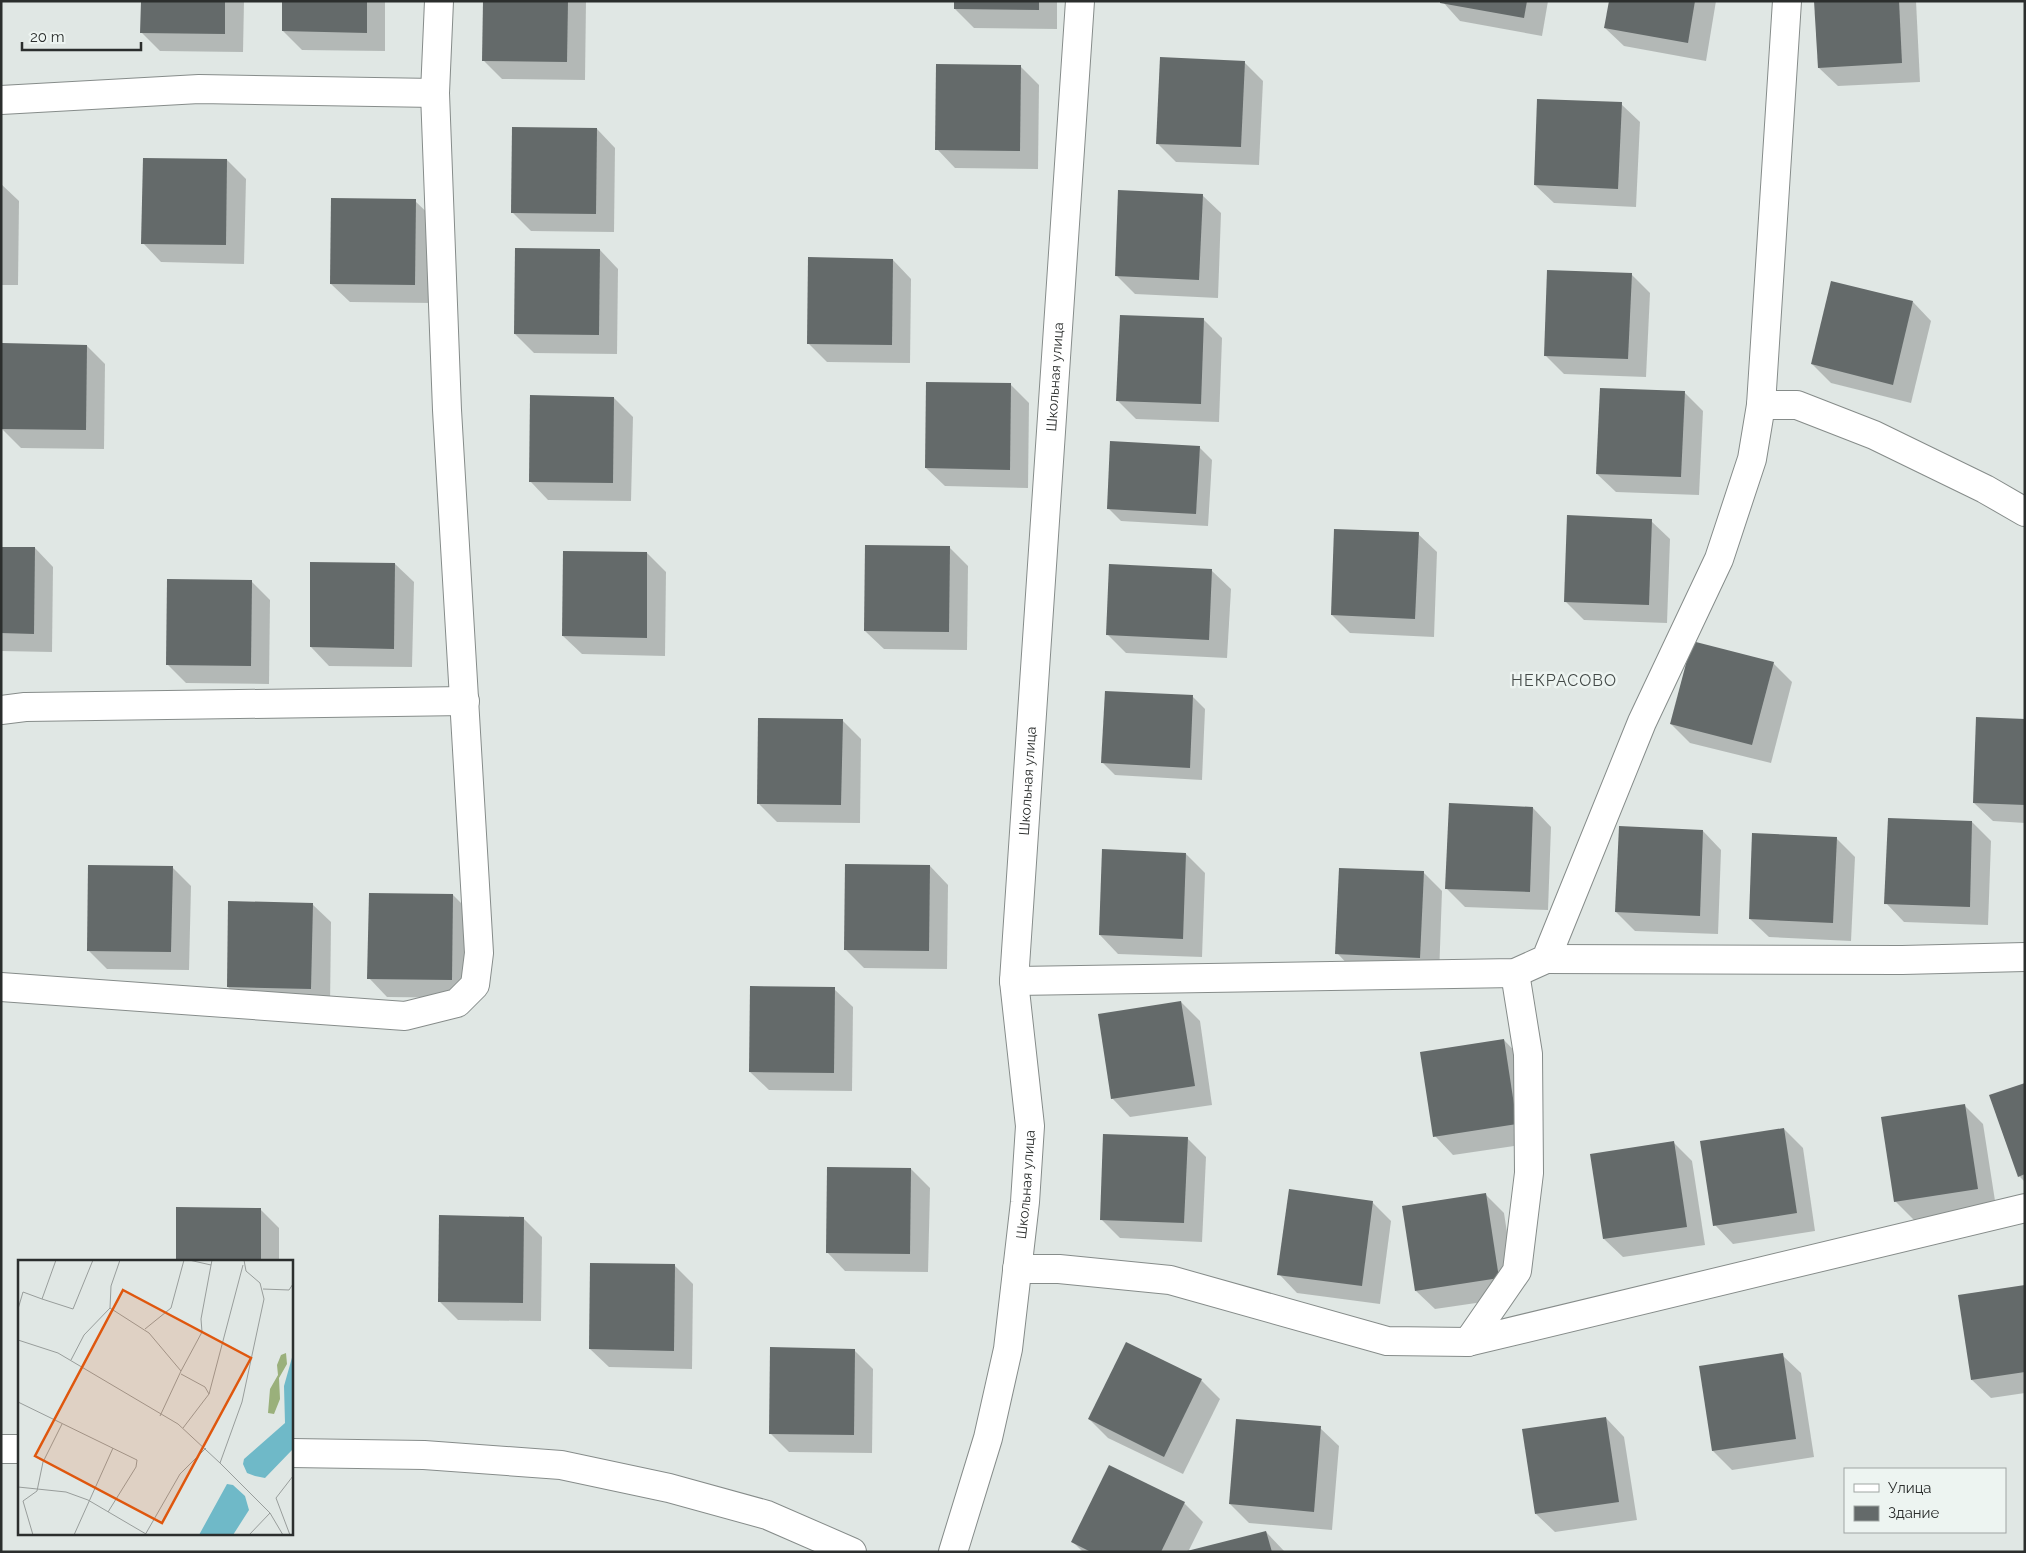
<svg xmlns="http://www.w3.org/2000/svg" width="2026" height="1553" viewBox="0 0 2026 1553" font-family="Raleway,sans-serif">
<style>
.shadow{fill:#0003}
.building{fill:#646a6a}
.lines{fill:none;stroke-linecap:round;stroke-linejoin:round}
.street-casing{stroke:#868c8a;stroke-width:30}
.secondary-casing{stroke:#868c8a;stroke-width:30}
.street{stroke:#fff;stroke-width:28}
.secondary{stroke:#fff;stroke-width:28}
.labels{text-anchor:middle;stroke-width:5;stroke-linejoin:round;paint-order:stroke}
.street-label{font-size:14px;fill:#2b2e2d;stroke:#edf4f1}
.quarter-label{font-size:16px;letter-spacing:1px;fill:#444a48;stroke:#edf4f1}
.inset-road{fill:none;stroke:#989d9b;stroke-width:1}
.view{fill:#df570e;fill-opacity:0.15;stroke:#df570e;stroke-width:2.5}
.inset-edge{fill:none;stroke:#2b2e2d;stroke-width:2.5}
</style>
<rect width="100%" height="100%" fill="#e0e7e4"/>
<g class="shadow">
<polygon points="142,1 244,1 243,52 160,51 141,32"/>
<polygon points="283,1 385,1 385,51 302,50 283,31"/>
<polygon points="484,1 586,1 585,80 502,79 483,60"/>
<polygon points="955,1 1057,1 1057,29 974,28 955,9"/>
<polygon points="1442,1 1548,1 1542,36 1460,21"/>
<polygon points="1610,1 1716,1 1706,61 1624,46 1605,28"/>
<polygon points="1815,1 1916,1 1920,82 1838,86 1819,68"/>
<polygon points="1244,62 1263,81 1259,165 1176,162 1157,143"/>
<polygon points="1020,66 1039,85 1038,169 955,168 937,149"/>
<polygon points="1621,104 1640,122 1636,207 1554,203 1535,185"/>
<polygon points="597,129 615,148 614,232 531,231 512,212"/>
<polygon points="227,160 246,179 244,264 161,262 143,243"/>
<polygon points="1,184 19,201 18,285 1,285"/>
<polygon points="1202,195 1221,213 1218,298 1135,294 1116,275"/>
<polygon points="415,201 434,219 433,303 350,302 331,284"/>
<polygon points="600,250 618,269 617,354 534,353 515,334"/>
<polygon points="893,260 911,279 910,363 827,362 808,343"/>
<polygon points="1631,274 1650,293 1646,377 1564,374 1545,355"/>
<polygon points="1913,302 1931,321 1911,403 1831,383 1812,364"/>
<polygon points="1203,319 1222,338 1219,422 1136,419 1117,400"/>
<polygon points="87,346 105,364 104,449 21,448 2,429"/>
<polygon points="1010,384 1029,403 1028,488 945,486 926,468"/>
<polygon points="1684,392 1703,411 1699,495 1616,492 1597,474"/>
<polygon points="614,398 633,417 631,501 548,500 530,481"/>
<polygon points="1199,447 1212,460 1208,526 1121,521 1108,508"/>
<polygon points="1651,521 1670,539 1667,623 1584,620 1565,601"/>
<polygon points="1418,534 1437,552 1434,637 1350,633 1332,615"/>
<polygon points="1,548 35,548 53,567 52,652 1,651"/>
<polygon points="950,548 968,566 967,650 884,649 865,631"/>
<polygon points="647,553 666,572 665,656 582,654 563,636"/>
<polygon points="395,564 414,582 412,667 329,666 311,647"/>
<polygon points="1212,571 1231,589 1227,658 1126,653 1107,634"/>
<polygon points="251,581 270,600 269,684 186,683 167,664"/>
<polygon points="1773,663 1792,682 1771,763 1690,743 1671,724"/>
<polygon points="1193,697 1205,709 1202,780 1115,775 1102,762"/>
<polygon points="842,720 861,739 860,823 777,822 758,803"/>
<polygon points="2025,720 2025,823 1993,821 1974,803"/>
<polygon points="1533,808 1551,827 1548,910 1465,907 1447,889"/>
<polygon points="1972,822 1991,841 1988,925 1904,922 1886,903"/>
<polygon points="1703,831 1721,850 1718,934 1635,931 1616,912"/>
<polygon points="1836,838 1855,857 1851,941 1769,937 1750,919"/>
<polygon points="1186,854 1205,873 1202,957 1118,954 1100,935"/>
<polygon points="930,866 948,885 947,969 864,968 845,949"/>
<polygon points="172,867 191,886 189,970 107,969 88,950"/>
<polygon points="1423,872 1442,891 1439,976 1355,972 1337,953"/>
<polygon points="453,895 472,914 470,998 387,997 369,978"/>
<polygon points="312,904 331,922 330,1007 247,1006 228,987"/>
<polygon points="834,989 853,1007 852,1091 769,1090 750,1072"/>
<polygon points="1181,1002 1200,1021 1212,1105 1130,1117 1112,1098"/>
<polygon points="1504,1040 1522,1059 1535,1143 1453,1155 1435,1136"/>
<polygon points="2025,1084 2025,1182 2019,1176"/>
<polygon points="1964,1105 1983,1124 1996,1207 1914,1220 1895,1201"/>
<polygon points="1784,1129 1803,1148 1815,1231 1733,1244 1715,1225"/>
<polygon points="1187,1138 1206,1157 1202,1242 1120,1238 1101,1219"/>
<polygon points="1673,1142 1692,1161 1705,1245 1623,1257 1604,1239"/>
<polygon points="911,1169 930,1188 928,1272 845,1271 827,1252"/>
<polygon points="1485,1194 1504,1213 1517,1297 1435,1309 1416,1291"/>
<polygon points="1372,1202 1391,1221 1380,1304 1297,1293 1279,1274"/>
<polygon points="261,1210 279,1228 279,1262 177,1262"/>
<polygon points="523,1218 542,1237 541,1321 458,1320 439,1301"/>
<polygon points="674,1265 693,1284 692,1369 609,1367 590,1349"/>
<polygon points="2025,1286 2025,1393 1991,1398 1972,1380"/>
<polygon points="854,1350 873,1369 872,1453 789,1452 770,1433"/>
<polygon points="1782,1355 1801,1373 1814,1457 1732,1470 1713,1451 1701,1367"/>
<polygon points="1201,1380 1220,1399 1183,1474 1108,1438 1089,1419"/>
<polygon points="1606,1418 1624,1437 1637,1520 1555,1532 1536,1514"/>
<polygon points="1320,1428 1339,1446 1332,1530 1249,1523 1230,1504"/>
<polygon points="1184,1503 1203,1522 1188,1552 1083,1552 1073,1542"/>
<polygon points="1266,1532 1285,1552 1190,1552"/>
</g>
<g class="building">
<polygon points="141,1 225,1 225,34 140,33"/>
<polygon points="282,1 367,1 367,33 282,31"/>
<polygon points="483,1 568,1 567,62 482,61"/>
<polygon points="954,1 1039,1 1039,10 954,9"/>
<polygon points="1440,1 1527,1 1524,18 1440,3"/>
<polygon points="1609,1 1695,1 1688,43 1604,28"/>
<polygon points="1814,1 1899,1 1902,63 1818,68"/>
<polygon points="1160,57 1245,61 1241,147 1156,144"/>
<polygon points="936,64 1021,65 1020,151 935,150"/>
<polygon points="1537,99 1622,102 1618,189 1534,185"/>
<polygon points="512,127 597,128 596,214 511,213"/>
<polygon points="143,158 227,159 226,245 141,244"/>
<polygon points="1118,190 1203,194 1199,280 1115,276"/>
<polygon points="331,198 416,199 415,285 330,284"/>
<polygon points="515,248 600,249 599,335 514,334"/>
<polygon points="808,257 893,259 892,345 807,344"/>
<polygon points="1547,270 1632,273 1628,359 1544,356"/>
<polygon points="1831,281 1913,301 1893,385 1811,364"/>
<polygon points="1120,315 1204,318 1201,404 1116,401"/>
<polygon points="2,343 87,345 86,430 1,429"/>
<polygon points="926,382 1011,383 1010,470 925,468"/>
<polygon points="1600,388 1685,391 1681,477 1596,474"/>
<polygon points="530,395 614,397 613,483 529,482"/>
<polygon points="1110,441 1200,446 1196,514 1107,509"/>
<polygon points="1567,515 1652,519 1649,605 1564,602"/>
<polygon points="1334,529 1419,532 1415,619 1331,615"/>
<polygon points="865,545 950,546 949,632 864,631"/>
<polygon points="1,547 35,547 34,634 1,633"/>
<polygon points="563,551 647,552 647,638 562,636"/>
<polygon points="310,562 395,563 394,649 310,647"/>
<polygon points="1109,564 1212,569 1209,640 1106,635"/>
<polygon points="167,579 252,580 251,666 166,665"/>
<polygon points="1692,641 1774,662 1752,745 1670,724"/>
<polygon points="1105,691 1193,695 1190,768 1101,763"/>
<polygon points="1976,717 2025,719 2025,805 1973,803"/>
<polygon points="758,718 843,719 841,805 757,804"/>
<polygon points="1449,803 1533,807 1530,892 1445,889"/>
<polygon points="1888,818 1972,821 1970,907 1884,904"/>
<polygon points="1619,826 1703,830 1700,916 1615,912"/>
<polygon points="1752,833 1837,837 1833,923 1749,919"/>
<polygon points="1102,849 1186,853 1183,939 1099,935"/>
<polygon points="845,864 930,865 929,951 844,950"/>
<polygon points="88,865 173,866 171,952 87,951"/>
<polygon points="1339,868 1424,871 1420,958 1335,954"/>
<polygon points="369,893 453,894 452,980 367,979"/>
<polygon points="228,901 313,903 311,989 227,987"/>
<polygon points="750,986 835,987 834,1073 749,1072"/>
<polygon points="1181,1001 1195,1086 1111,1099 1098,1014"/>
<polygon points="1504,1039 1517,1124 1433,1137 1420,1052"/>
<polygon points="2025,1083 2025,1174 2018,1177 1989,1095"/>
<polygon points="1965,1104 1978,1189 1894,1202 1881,1117"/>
<polygon points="1784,1128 1797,1213 1713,1226 1700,1141"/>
<polygon points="1103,1134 1188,1137 1184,1223 1100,1220"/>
<polygon points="1674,1141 1687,1227 1603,1239 1590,1154"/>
<polygon points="827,1167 911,1168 910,1254 826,1253"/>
<polygon points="1289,1189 1373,1201 1362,1286 1277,1275"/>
<polygon points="1486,1193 1499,1278 1415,1291 1402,1206"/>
<polygon points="176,1207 261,1208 261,1262 176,1262"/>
<polygon points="439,1215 524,1217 523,1303 438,1302"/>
<polygon points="590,1263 675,1264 674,1351 589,1349"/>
<polygon points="2025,1285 2025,1372 1971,1380 1958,1295"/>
<polygon points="1126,1342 1202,1379 1164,1457 1088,1419"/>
<polygon points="770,1347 855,1349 854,1435 769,1434"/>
<polygon points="1783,1353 1796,1439 1712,1451 1699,1366"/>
<polygon points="1606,1417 1619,1502 1535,1514 1522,1429"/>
<polygon points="1236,1419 1321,1426 1314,1512 1229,1504"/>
<polygon points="1109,1465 1185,1502 1161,1552 1091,1552 1071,1542"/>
<polygon points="1266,1531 1272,1552 1187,1552 1187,1551"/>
</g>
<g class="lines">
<defs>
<g id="street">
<polyline points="1,100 199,89 435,93"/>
<polyline points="1761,405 1797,405 1874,435 1985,489 2025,512"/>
<polyline points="1,710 25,707 465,701"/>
<polyline points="1546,959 1902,960 2025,957"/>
<polyline points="1014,981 1515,973 1546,959 1642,722 1719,559 1752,459 1761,405 1787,1"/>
<polyline points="1,987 405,1016 457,1003 475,985 479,953 447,410 435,93 439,1"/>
<polyline points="1017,1269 1059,1269 1170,1280 1387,1341 1468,1342 1517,1271 1529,1173 1528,1054 1515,973"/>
<polyline points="1468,1342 2025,1208"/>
<polyline points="1,1449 19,1449"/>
<polyline points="291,1453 424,1455 561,1465 669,1488 767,1515 852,1552"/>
</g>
<g id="secondary">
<path id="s1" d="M953,1552l35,-114 20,-89 17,-147 5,-76 -16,-145 66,-980"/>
</g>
</defs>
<use href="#street" class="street-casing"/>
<use href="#secondary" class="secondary-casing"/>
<use href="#street" class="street"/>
<use href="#secondary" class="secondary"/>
</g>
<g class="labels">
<g class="street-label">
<text dy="5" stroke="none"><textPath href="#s1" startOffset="1186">Школьная улица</textPath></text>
<text dy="5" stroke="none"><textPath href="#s1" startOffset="781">Школьная улица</textPath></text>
<text dy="5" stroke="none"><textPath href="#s1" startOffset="376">Школьная улица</textPath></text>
</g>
<g class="quarter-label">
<text x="1564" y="686">НЕКРАСОВО</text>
</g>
</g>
<g transform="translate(18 1260)">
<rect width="275" height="275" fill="#e0e7e4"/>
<path d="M268,93l1,11 -8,14 1,21 -6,15 -6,-1 2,-24 8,-14 -1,-10 4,-10z" fill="#9ab07b"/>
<path d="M275,94v95l-28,29 -10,-2 -8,-3 -4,-9 1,-5 41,-36 -1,-37zM209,224l6,1 12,11 4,14 -16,25h-34z" fill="#6fb9c8"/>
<path class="inset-road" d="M38,0l-14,39 31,10 20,-49M171,0l22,5M245,29l26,1 4,-6M92,48l39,25 32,38 -21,45M0,49l5,-17 19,7M127,69l26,-21 13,-48M0,80l40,13 120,71 42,39 22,-61 22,-103 -4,-16 -14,-12 -2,-11M53,100l13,-25 26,-27 1,-22 9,-26M163,111l21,-39 -1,-13 11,-59M163,114l24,13 4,7 -26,34M191,134l34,-129M0,142l119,58 -1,7 -28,45M202,203l50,50 13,22M0,227l48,5 22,8 58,34M15,275l-10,-34 14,-10 6,-29 19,-38M56,275l39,-87M127,275l35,-61 26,-26M231,275l21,-22M272,275l-14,-37 17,-22"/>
<path class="view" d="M105,30l128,68 -89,165 -127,-67z"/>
<rect width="275" height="275" class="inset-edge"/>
</g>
<rect width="2026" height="1553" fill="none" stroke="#2b2e2d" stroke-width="5"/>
<rect x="1844" y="1468" width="162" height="65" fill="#edf4f1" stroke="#9fa5a3"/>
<rect x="1854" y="1484" width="25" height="8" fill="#ffffff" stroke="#9fa5a3"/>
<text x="1888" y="1493" font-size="15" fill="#2b2e2d">Улица</text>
<rect x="1854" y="1506" width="25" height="15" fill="#646a6a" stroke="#9fa5a3"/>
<text x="1888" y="1518" font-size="15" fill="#2b2e2d">Здание</text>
<path d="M22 42v8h119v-8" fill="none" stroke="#2b2e2d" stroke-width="2.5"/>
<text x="30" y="42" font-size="15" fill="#2b2e2d" stroke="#edf4f1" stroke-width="4" paint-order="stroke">20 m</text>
</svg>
